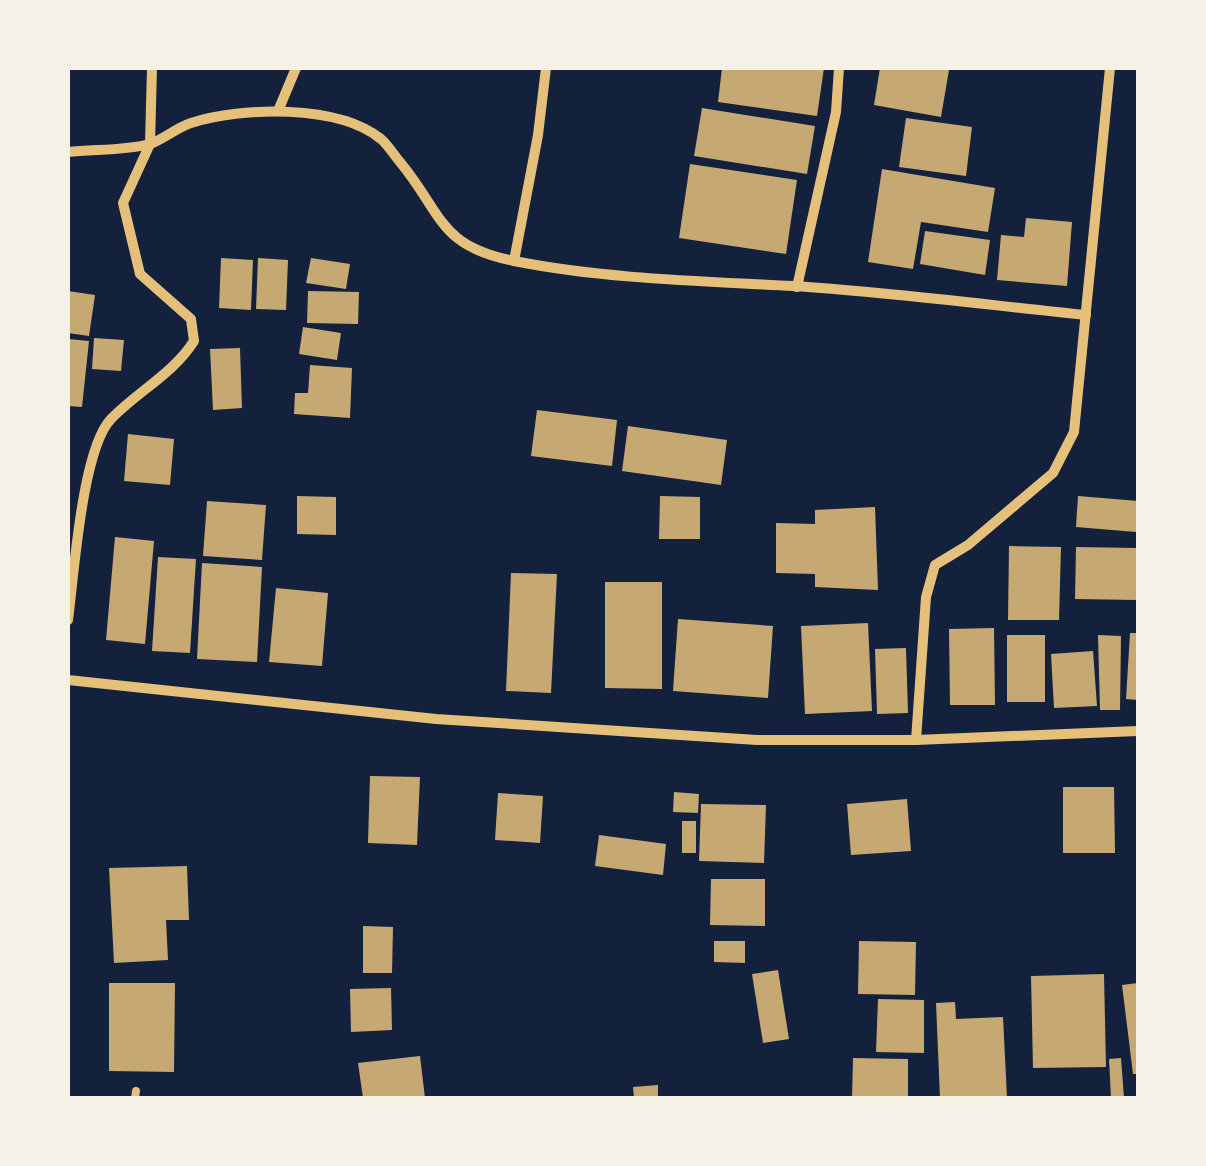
<svg xmlns="http://www.w3.org/2000/svg" width="1206" height="1166" viewBox="0 0 1206 1166" font-family="'Alegreya Sans',sans-serif">
<style>
.building{fill:#c6a872}
.lines{fill:none;stroke-linecap:round;stroke-linejoin:round}
.service{stroke:#e5c07b;stroke-width:8}
.minor{stroke:#e5c07b;stroke-width:10}
</style>
<rect width="100%" height="100%" fill="#14213d"/>
<g class="building">
<polygon points="722,68 824,68 817,116 718,102"/>
<polygon points="880,68 949,70 941,117 874,105"/>
<polygon points="702,108 815,126 807,174 694,156"/>
<polygon points="906,118 972,127 966,176 899,167"/>
<polygon points="690,164 797,180 786,254 679,238"/>
<polygon points="882,169 995,188 988,232 921,222 913,269 868,262"/>
<polygon points="1026,218 1072,222 1067,286 997,280 1001,235 1024,237"/>
<polygon points="925,231 990,240 985,275 920,264"/>
<polygon points="221,258 253,260 251,310 219,308"/>
<polygon points="258,258 288,260 286,310 256,309"/>
<polygon points="311,258 350,264 346,289 306,283"/>
<polygon points="68,291 95,295 89,336 68,333"/>
<polygon points="308,291 359,292 358,324 307,323"/>
<polygon points="303,327 341,333 337,360 299,354"/>
<polygon points="94,338 124,340 121,371 92,369"/>
<polygon points="68,339 89,341 82,407 68,406"/>
<polygon points="240,348 242,408 213,410 210,349"/>
<polygon points="310,365 352,368 350,418 294,414 295,393 308,393"/>
<polygon points="537,410 617,420 612,466 531,456"/>
<polygon points="628,426 727,440 721,485 622,471"/>
<polygon points="128,434 174,439 170,485 124,481"/>
<polygon points="297,496 336,497 336,535 297,534"/>
<polygon points="660,496 700,497 700,539 659,539"/>
<polygon points="1078,496 1138,501 1136,532 1076,527"/>
<polygon points="207,501 266,505 262,560 203,556"/>
<polygon points="875,507 878,590 815,587 815,574 776,573 776,523 815,524 815,510"/>
<polygon points="115,537 154,541 145,644 106,640"/>
<polygon points="1009,546 1061,547 1059,620 1008,620"/>
<polygon points="1076,547 1138,548 1138,600 1075,599"/>
<polygon points="158,557 196,559 190,653 152,651"/>
<polygon points="202,563 262,567 257,662 197,659"/>
<polygon points="511,573 557,574 551,693 506,691"/>
<polygon points="605,582 662,582 662,689 605,688"/>
<polygon points="276,588 328,593 322,666 269,662"/>
<polygon points="678,619 773,626 768,698 673,691"/>
<polygon points="868,623 872,711 805,714 801,626"/>
<polygon points="994,628 995,705 950,705 949,629"/>
<polygon points="1130,633 1138,633 1138,700 1126,699"/>
<rect x="1007" y="635" width="38" height="67"/>
<polygon points="1098,635 1121,636 1120,710 1100,710"/>
<polygon points="906,648 908,713 877,714 875,649"/>
<polygon points="1093,651 1097,706 1054,708 1051,654"/>
<polygon points="370,776 420,777 417,845 368,843"/>
<polygon points="1063,787 1114,787 1115,853 1063,853"/>
<polygon points="674,792 699,794 698,813 673,812"/>
<polygon points="498,793 543,796 540,843 495,840"/>
<polygon points="907,799 911,851 851,855 847,804"/>
<polygon points="701,804 766,805 764,863 699,861"/>
<rect x="682" y="821" width="14" height="32"/>
<polygon points="599,835 666,844 663,875 595,866"/>
<polygon points="187,866 189,920 166,920 168,960 114,963 109,868"/>
<polygon points="711,879 765,879 765,926 710,925"/>
<polygon points="363,926 393,927 392,973 363,973"/>
<polygon points="714,941 745,941 745,963 714,962"/>
<polygon points="859,941 916,942 915,995 858,994"/>
<polygon points="778,970 789,1039 763,1043 752,974"/>
<polygon points="1104,974 1106,1067 1033,1068 1031,976"/>
<polygon points="109,983 175,983 174,1072 109,1071"/>
<polygon points="1138,983 1138,1074 1133,1074 1122,985"/>
<polygon points="391,988 392,1030 351,1032 350,989"/>
<polygon points="878,999 924,1000 924,1053 876,1052"/>
<polygon points="955,1002 956,1019 1003,1017 1007,1098 940,1098 936,1003"/>
<polygon points="420,1056 425,1098 363,1098 358,1063"/>
<polygon points="853,1058 908,1059 908,1098 852,1098"/>
<polygon points="1121,1058 1124,1098 1111,1098 1109,1059"/>
<polygon points="658,1085 658,1098 634,1098 633,1087"/>
</g>
<g class="lines">
<polyline class="service" points="135,1098 136,1091"/>
<g class="minor">
<polyline points="278,111 296,68"/>
<path d="M68,152c25,-3 57,-1 82,-8 14,-5 26,-16 41,-21 50,-16 147,-19 190,16 7,6 13,16 19,23 43,52 38,84 114,99 91,18 186,20 279,25 97,6 195,19 293,29"/>
<polyline points="514,261 538,135 546,68"/>
<polyline points="797,287 836,112 839,68"/>
<path d="M68,620c6,-45 14,-171 43,-201 27,-28 62,-45 83,-78l-3,-22 -51,-45 -17,-71 27,-59 2,-76"/>
<polyline points="68,680 436,719 757,740 916,740 1138,731"/>
<polyline points="916,740 926,597 935,565 968,545 1053,473 1074,432 1110,68"/>
</g>
</g>
<rect width="1206" height="1166" fill="none" stroke="#f6f1e7" stroke-width="140"/>
</svg>
